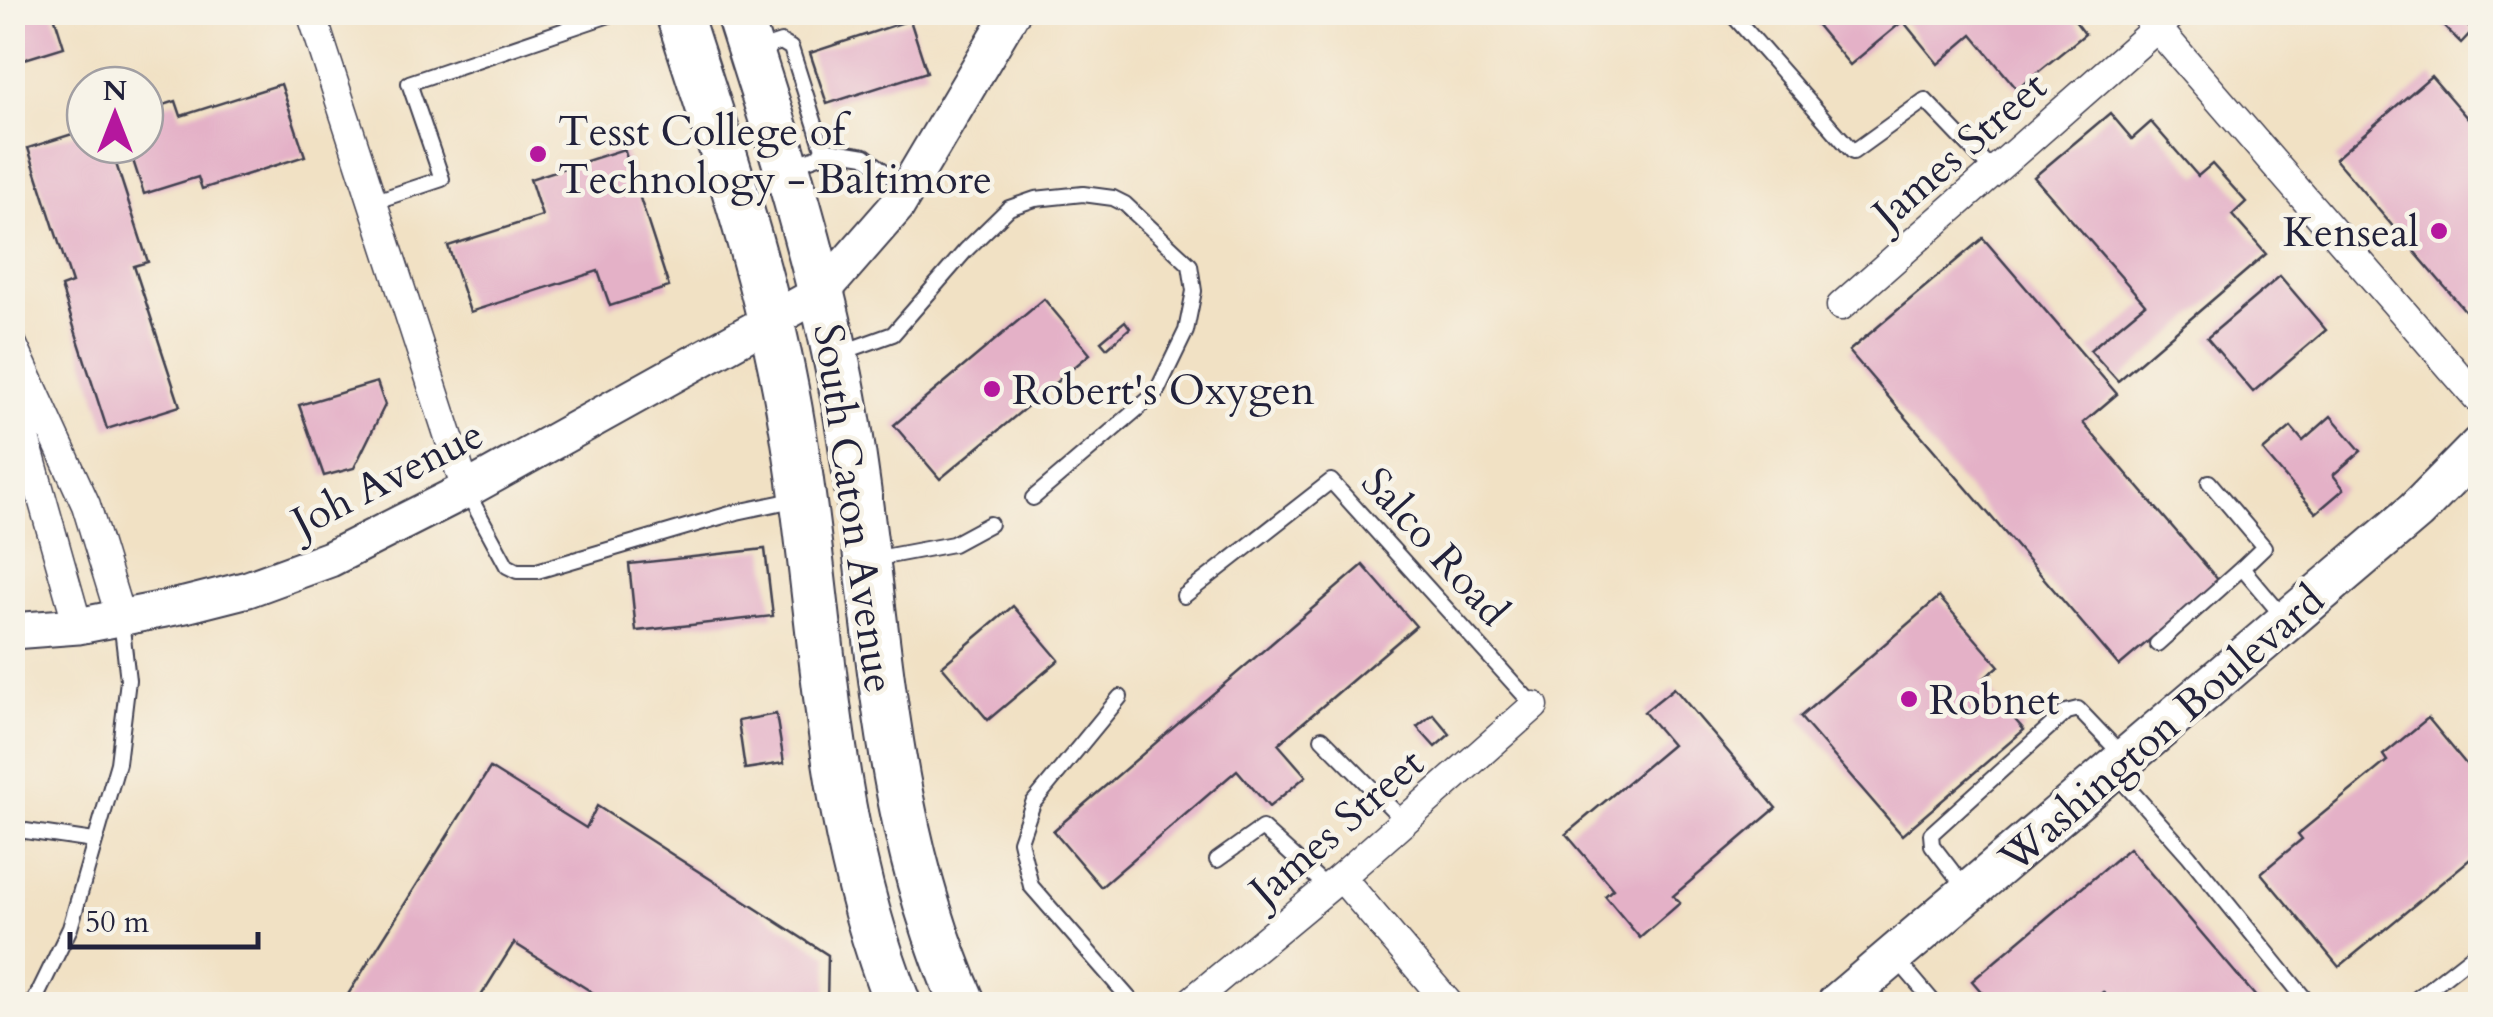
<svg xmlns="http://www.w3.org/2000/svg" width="2493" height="1017" viewBox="0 0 2493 1017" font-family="Cardo,serif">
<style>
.building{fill:#e4b1c7}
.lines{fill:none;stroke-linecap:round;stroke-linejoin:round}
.service-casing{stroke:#413f50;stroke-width:18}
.minor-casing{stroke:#413f50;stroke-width:31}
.tertiary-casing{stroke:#413f50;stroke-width:39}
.secondary-casing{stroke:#413f50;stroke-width:44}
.primary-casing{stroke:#413f50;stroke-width:49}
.service{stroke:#fff;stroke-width:14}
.minor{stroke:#fff;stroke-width:28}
.tertiary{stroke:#fff;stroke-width:35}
.secondary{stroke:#fff;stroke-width:40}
.primary{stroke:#fff;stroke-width:45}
.poi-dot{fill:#b5179e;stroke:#f7f3e8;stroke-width:4}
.labels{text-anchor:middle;stroke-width:9;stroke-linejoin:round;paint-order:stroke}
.poi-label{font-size:42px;fill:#22223b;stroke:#f7f3e8;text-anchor:start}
.street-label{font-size:42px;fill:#22223b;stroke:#f7f3e8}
</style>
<rect width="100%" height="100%" fill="#f7f3e8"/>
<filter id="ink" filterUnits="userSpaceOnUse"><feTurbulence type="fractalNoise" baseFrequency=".01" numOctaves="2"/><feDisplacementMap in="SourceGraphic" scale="20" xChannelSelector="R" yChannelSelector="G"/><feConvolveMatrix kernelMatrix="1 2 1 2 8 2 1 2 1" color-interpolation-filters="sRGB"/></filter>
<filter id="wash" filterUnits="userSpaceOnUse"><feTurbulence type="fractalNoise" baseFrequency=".0048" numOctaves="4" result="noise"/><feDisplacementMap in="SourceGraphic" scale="40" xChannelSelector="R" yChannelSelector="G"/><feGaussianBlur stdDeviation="2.25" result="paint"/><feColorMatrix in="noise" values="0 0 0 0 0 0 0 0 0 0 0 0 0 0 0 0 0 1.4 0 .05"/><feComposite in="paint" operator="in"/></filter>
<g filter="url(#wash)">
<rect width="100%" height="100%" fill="#f1e1c4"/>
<g id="blocks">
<g class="building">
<polygon points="12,12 53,12 64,47 12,63"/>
<polygon points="1806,12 2068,12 2085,34 2017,89 1972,35 1938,64 1903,21 1850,65"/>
<polygon points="2435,12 2454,12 2473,30 2461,43 2433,15"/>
<polygon points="910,20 927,72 827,104 810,53"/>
<polygon points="2431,76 2480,133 2480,303 2468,314 2335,159"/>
<polygon points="281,84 305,156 202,189 198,177 144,194 128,145 145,145 145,111 176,101 181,116"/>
<polygon points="2110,113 2132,139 2151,122 2198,176 2212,164 2246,202 2232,215 2266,254 2118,381 2090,350 2145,304 2034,177"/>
<polygon points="85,130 85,145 110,145 148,262 134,266 180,406 107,429 61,287 72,283 28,148"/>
<polygon points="624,149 669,287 610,306 598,271 470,312 448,246 542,216 530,179"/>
<polygon points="1983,238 2117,394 2083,423 2219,581 2119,666 1849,351"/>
<polygon points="2280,276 2326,330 2253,392 2207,338"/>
<polygon points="1044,299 1090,354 940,479 894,425"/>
<polygon points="1125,321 1130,328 1107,348 1101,341"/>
<polygon points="377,382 385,405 354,468 324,476 299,405"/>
<polygon points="2331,416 2361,451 2333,475 2344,489 2316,513 2263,451 2291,427 2303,441"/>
<polygon points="765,549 773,616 636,631 629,564"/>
<polygon points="1363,565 1416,626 1278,744 1306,776 1269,807 1237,770 1101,887 1053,831"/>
<polygon points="1939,597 1999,666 1981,681 2024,730 1902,835 1800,717"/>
<polygon points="1013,606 1059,660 988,720 942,666"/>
<polygon points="1674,688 1776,808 1673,896 1680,903 1640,938 1605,896 1613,889 1566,834 1672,745 1644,712"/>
<polygon points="776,714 784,763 745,769 738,721"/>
<polygon points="1433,714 1450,734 1435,747 1417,727"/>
<polygon points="2428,718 2480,781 2480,851 2339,967 2261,873 2302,839 2298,834 2387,761 2383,755"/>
<polygon points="490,768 586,828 597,806 828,955 827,1004 611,1004 514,943 476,1004 342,1004"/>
<polygon points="2129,848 2262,1004 2114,1004 2103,992 2088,1004 1992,1004 1972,981"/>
</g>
</g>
</g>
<g filter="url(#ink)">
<use href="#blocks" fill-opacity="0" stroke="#413f50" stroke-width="2.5"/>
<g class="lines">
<defs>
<g id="service">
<polyline points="1730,12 1853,152 1925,100 1994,172"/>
<polyline points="757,50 781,42 791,48 823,149 819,156 793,165"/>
<polyline points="823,149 865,156 905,188"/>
<polyline points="373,202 442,179 409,83 618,12"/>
<polyline points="840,353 893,334 966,250 1009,208 1035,199 1083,194 1113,198 1125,204 1190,265 1194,291 1186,331 1156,393 1033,498"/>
<polyline points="2209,482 2264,547 2242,568 2285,619"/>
<polyline points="466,490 507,566 517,571 537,571 737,512 798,499"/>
<polyline points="873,559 953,544 990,524"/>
<polyline points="1184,596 1331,481 1534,706"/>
<polyline points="2157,644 2242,568"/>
<polyline points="1120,697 1033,803 1020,841 1031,886 1134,1004"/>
<polyline points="1322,738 1404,821"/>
<polyline points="2116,774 2189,856 2309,1004"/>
<polyline points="12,829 94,841"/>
<polyline points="1217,860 1262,828 1328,888"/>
<polyline points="1965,888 1932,845 1931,834 2066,712 2078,709 2122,755"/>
<polyline points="1895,957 1935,1004"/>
<polyline points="33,1004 70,928 118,763 128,680 121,620"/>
<polyline points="2410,1004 2480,949"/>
</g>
<g id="minor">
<polyline points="311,12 466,490"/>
<polyline points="2143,12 2480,401"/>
<polyline points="1841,306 2175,12"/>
<polyline points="12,343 86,505 121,619"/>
<polyline points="17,364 16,406 78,626"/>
<polyline points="1341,877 1449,1004"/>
<polyline points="1188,1004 1341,877 1534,706"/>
</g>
<polyline id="tertiary" points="12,631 78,626 185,605 248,589 330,559 466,490 822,292 897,206 1012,12"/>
<polyline id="secondary" points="1837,1004 2416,511 2480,446"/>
<g id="primary">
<path d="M678,12c42,131 87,260 111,396 36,201 32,403 109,596"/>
<path d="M738,12c41,128 82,255 106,387 37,206 33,410 119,605"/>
</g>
</defs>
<use href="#service" class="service-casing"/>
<use href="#minor" class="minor-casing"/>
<use href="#tertiary" class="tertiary-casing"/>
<use href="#secondary" class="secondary-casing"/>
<use href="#primary" class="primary-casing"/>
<use href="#service" class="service"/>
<use href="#minor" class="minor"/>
<use href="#tertiary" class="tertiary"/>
<use href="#secondary" class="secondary"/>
<use href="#primary" class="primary"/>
</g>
</g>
<g class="poi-dot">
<circle cx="538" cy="154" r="10"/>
<circle cx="2439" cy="231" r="10"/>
<circle cx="992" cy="389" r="10"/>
<circle cx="1909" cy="699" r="10"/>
</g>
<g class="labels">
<g class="poi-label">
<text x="558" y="145">Tesst College of<tspan x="558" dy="48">Technology - Baltimore</tspan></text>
<text x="2419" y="246" text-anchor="end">Kenseal</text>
<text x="1012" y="404">Robert's Oxygen</text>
<text x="1929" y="714">Robnet</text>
</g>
<g class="street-label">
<text transform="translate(1959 149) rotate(-41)" y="15">James Street</text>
<text transform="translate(387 477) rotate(-27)" y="15">Joh Avenue</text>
<text transform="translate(855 508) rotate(82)" y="15">South Caton Avenue</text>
<text transform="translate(1436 546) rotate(48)" y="15">Salco Road</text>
<text transform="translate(2161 728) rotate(-41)" y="15">Washington Boulevard</text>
<text transform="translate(1336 826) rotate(-41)" y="15">James Street</text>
</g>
</g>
<rect width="2493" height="1017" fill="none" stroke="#f7f3e8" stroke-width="50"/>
<g transform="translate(115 115)"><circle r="48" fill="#f7f3e8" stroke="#a29fa3" stroke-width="2.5"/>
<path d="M0-8L18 38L0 25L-18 38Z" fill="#b5179e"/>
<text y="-15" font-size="28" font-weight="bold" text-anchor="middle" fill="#22223b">N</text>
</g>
<path d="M70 932v15h188v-15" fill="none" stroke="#22223b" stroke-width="5"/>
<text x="85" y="932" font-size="30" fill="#22223b" stroke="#f7f3e8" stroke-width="8" paint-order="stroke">50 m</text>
</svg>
